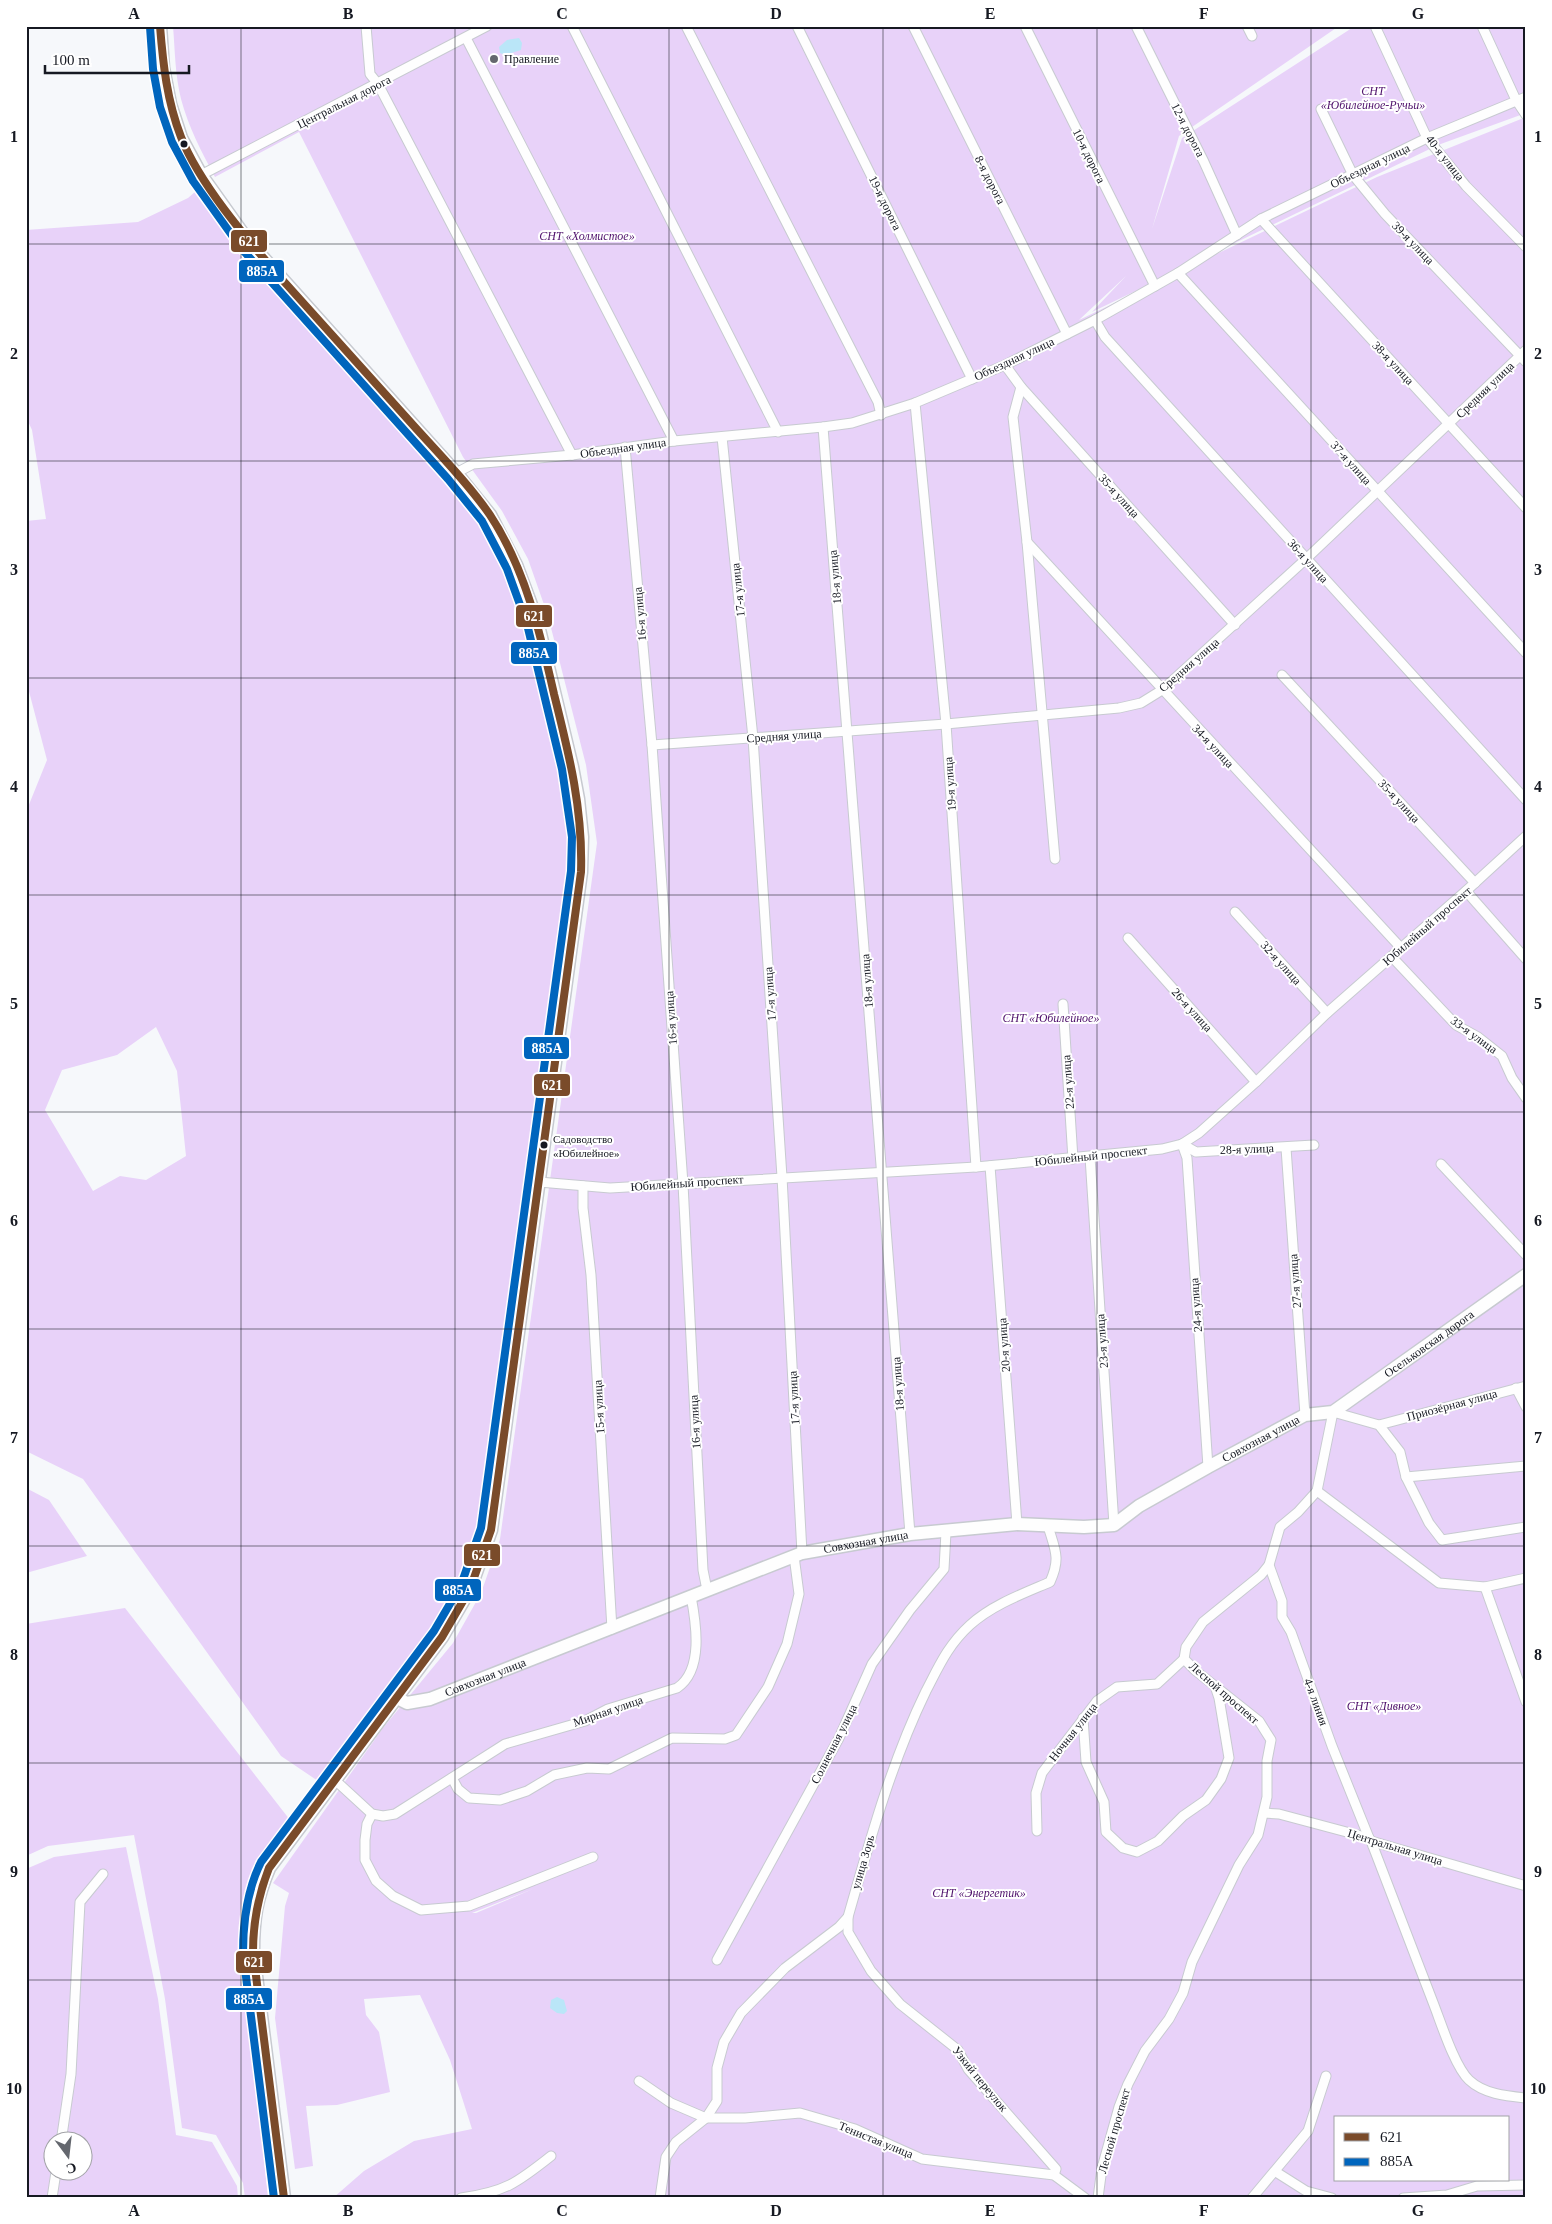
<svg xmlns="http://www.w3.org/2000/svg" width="1552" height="2224" viewBox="0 0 1552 2224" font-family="'Times New Roman',serif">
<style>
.green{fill:#e8d2f9;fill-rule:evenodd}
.water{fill:#bae6f8}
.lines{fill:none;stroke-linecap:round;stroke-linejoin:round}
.street-casing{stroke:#c7cad0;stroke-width:11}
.secondary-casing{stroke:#c7cad0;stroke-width:15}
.street{stroke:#fefefe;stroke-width:9}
.secondary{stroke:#fefefe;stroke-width:12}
.bus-1-casing{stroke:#fff;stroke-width:11}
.bus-2-casing{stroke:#fff;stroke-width:11}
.bus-1{stroke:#7a4b2a;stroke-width:8}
.bus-2{stroke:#0065bd;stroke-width:8}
.grid{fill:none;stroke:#161922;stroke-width:1;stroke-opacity:0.55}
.poi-dot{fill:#64676e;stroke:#fff;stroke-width:2}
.bus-dot{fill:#161922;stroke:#fff;stroke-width:2}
.labels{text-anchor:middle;stroke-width:4;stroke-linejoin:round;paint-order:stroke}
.bus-label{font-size:11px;fill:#161922;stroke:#fff;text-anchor:start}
.poi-label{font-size:12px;fill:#161922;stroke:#fff;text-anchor:start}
.park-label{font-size:12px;font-style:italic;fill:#4f116b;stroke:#fff}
.street-label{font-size:12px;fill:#161922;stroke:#fff}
.line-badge{stroke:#fff;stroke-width:2}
.badge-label{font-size:14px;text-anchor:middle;font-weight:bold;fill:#fff}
.neatline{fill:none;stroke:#161922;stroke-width:2}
.grid-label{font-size:16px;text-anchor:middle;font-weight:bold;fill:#161922}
</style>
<rect width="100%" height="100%" fill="#f6f8fb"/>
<g class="green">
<path d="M173,26h1166l-160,110 -27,93 30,-91 173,-112h171v87l-88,32 -346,167 34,-36 -47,44 298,-143 149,-60v2081h-1193l31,-27 50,-30 58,-12 -22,-69 -30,-65 -56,4 2,16 13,17 11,60 -53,13 -31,1 7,60 -18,3 -20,-151 10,-112 4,-13 -16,-10 110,-155 70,-85 28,-50 19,-54 97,-696 -11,-78 -38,-149 -20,-57 -26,-48 -39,-54 -164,-325 -84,45c-13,-24 -27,-51 -34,-78 -6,-24 -6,-48 -8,-73zM533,1889l-57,24h-4zM1336,2118h172v62h-172z"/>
<path d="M196,191l287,329 26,50 19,53 35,147 6,31 3,36 -1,34 -91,659 -19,53 -26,49 -117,149 -37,-25 -198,-277 -57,-28v-639l21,-52 -21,-80v-159l20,-2 -14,-89 -6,-13v-187l112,-8 50,-24zM156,1027l21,44 9,85 -40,24 -26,-4 -27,15 -48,-81 17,-40 55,-15z"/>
<polygon points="26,1488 49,1500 87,1556 26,1573"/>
<path d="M125,1608l165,212c-21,30 -46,63 -48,101 0,11 1,21 1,32l25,245h-23l-2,-15 -27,-48 -34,-7 -17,-129 -31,-164 -86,11 -22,10v-232z"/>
<path d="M126,1847l32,152 18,136 36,7 25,44 1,12h-212v-329l28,-12zM52,2142h30v30h-30z"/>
</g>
<g class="water">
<polygon points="519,38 522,43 521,50 505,55 500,53 499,47 507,40"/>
<polygon points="557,1997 564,2000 567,2011 564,2014 557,2013 550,2008 551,2000"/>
</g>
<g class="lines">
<defs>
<g id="street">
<polyline points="366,26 370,74 378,84 572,455"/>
<polyline points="572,26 778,432"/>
<polyline points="686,26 878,402 881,415"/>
<polyline points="797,26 972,379"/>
<polyline points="913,26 1067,334"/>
<polyline points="1025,26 1155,286"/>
<polyline points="1136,26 1204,162 1237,235"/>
<polyline points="1247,26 1252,36"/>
<polyline points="1375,26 1427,138 1466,186 1526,247"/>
<polyline points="1482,26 1516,100 1526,115"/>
<polyline points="466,38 674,441"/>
<polyline points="1321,109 1353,175 1385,214 1526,362"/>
<polyline points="201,175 487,26"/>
<polyline points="1261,219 1526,508"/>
<polyline points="1178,273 1526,653"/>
<polyline points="1095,320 1105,337 1526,800"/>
<polyline points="1005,365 1021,387 1235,625"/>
<polyline points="1021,387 1013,417 1027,542 1055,859"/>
<polyline points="915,403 946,724 976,1167"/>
<polyline points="823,427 910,1534"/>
<polyline points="722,437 753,738 782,1177 802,1553"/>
<polyline points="625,447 652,745 683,1184 703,1570 707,1590"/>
<polyline points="456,473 473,464 572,455 674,441 823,427 852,423 915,403 1005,365 1095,320 1178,273 1261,219 1427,138 1526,97"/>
<polyline points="1027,542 1401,948"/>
<polyline points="1282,675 1475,883"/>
<polyline points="652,745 946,724 1119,708 1141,703 1162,690 1306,559 1526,350"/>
<polyline points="1466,891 1526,959"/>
<polyline points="1235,912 1327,1013"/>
<polyline points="1128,938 1256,1082"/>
<polyline points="1392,957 1456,1025 1478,1037 1502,1056 1512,1078 1526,1098"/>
<polyline points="1063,1004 1073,1159"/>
<polyline points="1182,1144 1187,1158 1208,1467"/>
<polyline points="1182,1144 1196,1152 1314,1145"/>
<polyline points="1286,1148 1305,1415"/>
<polyline points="1090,1157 1114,1525"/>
<polyline points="1441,1164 1526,1255"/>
<polyline points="990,1166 1017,1524"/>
<polyline points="539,1182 610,1188 976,1167 1162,1149 1182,1144 1199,1133 1256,1082 1327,1013 1466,891 1526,836"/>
<polyline points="583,1186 583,1208 591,1275 612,1629"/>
<polyline points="1516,1388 1526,1407"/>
<polyline points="1379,1425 1526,1386"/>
<polyline points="1406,1477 1526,1466"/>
<polyline points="1317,1491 1439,1583 1485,1587 1526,1578"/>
<polyline points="1269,1565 1282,1601 1282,1617 1291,1632 1332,1746 1369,1838"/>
<polyline points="1485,1587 1526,1702"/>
<polyline points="1083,1718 1086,1762 1104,1802 1106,1832 1123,1848 1137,1852 1158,1841 1183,1816 1206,1800 1221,1779 1229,1758 1219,1698 1215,1686"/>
<polyline points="452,1778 458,1789 469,1798 500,1800 527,1791 554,1775 587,1768 609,1769 672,1738 725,1739 736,1735 768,1687 787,1644 799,1594 794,1556"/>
<path d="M336,1781l36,33 11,2 12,-2 110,-70 80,-23 23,-12 69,-21c27,-18 19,-65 14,-92"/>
<polyline points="1264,1813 1279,1814 1369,1838 1371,1841 1526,1886"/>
<polyline points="372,1814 367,1824 365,1840 365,1860 376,1881 393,1896 421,1910 469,1906 593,1857"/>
<polyline points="1037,1831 1036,1793 1042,1773 1097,1701 1117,1687 1157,1684 1184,1659"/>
<path d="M1371,1841c21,55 42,109 63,164 7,18 21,62 35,75 15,14 37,16 57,18"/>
<polyline points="848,1917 848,1932 871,1971 900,2004 958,2050 968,2069 1056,2169 1054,2175"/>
<polyline points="717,1960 839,1738 872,1664 910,1610 944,1569 946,1532"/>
<polyline points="639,2081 671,2103 706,2118 745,2118 800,2113 855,2129 922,2159 1054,2175 1085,2198"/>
<polyline points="61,2142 71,2074 80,1902 103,1874"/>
<polyline points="1276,2172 1306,2191 1332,2198"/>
<polyline points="52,2198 56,2172"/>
<path d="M461,2198c44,-6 56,-15 90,-42"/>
<path d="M660,2198l6,-41 10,-15 30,-24 11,-17v-33l7,-26 17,-29 44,-45 54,-41 9,-10c22,-77 43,-154 78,-226 13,-25 22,-46 44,-66 22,-20 52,-31 80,-43 11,-24 5,-32 -2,-56"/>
<polyline points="1098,2198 1102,2168 1119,2107 1128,2084 1145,2051 1169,2019 1183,1993 1192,1962 1239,1865 1258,1835 1267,1797 1267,1761 1271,1740 1259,1721 1196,1671 1184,1659 1186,1647 1203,1622 1261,1575 1269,1565 1280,1527 1298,1512 1317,1491 1333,1412 1379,1425 1400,1452 1406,1477 1429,1523 1442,1540 1526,1527"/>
<polyline points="1252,2198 1308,2131 1326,2076"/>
<polyline points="1403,2198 1447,2195 1477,2186 1526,2185"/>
</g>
<g id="secondary">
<path d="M160,26l3,42 7,36 11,34 20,37 47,66 208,232 34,42 26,50 21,56 35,146 6,32 4,38 -1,35 -90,658 -21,59 -28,48 -173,231c-13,31 -16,51 -16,84l31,246"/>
<path id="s1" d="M397,1698l10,5 23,-4 372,-146 108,-19 107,-10 67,3 30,-2 25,-19 69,-39 97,-52 28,-3 193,-137"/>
</g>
</defs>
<use href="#street" class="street-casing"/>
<use href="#secondary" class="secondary-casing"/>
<use href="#street" class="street"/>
<use href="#secondary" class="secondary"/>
<defs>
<path id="bus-1" d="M160,26c3,38 7,75 21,111 18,46 65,101 98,139 45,50 90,100 134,149 26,29 55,58 77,90 35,53 50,117 64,179 15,60 29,115 27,178l-90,658 -21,59 -28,48 -173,231c-11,28 -16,54 -16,84l31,246"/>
<path id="bus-2" d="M150,27l3,42 7,38 12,35 21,39 48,67 207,231 34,42 25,48 20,55 35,145 10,68 -1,34 -90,657 -20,57 -27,46 -173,231c-14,28 -18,60 -18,91l31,245"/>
</defs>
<use href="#bus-1" class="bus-1-casing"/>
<use href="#bus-2" class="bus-2-casing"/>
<use href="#bus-1" class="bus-1"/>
<use href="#bus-2" class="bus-2"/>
</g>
<path class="grid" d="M241,26v2172M455,26v2172M669,26v2172M883,26v2172M1097,26v2172M1311,26v2172M26,244h1500M26,461h1500M26,678h1500M26,895h1500M26,1112h1500M26,1329h1500M26,1546h1500M26,1763h1500M26,1980h1500"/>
<circle class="poi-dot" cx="494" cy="59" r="5"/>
<g class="bus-dot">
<circle cx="184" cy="144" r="4.5"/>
<circle cx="544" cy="1145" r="4.5"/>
</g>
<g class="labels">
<g class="bus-label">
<text x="553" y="1143">Садоводство<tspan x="553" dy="14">«Юбилейное»</tspan></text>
</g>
<g class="poi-label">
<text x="504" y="63">Правление</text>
</g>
<g class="park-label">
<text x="1373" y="95">СНТ<tspan x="1373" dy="14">«Юбилейное-Ручьи»</tspan></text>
<text x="587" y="240">СНТ «Холмистое»</text>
<text x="1051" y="1022">СНТ «Юбилейное»</text>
<text x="1384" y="1710">СНТ «Дивное»</text>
<text x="979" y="1897">СНТ «Энергетик»</text>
</g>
<g class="street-label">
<text transform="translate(344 102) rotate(-27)" y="4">Центральная дорога</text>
<text transform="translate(1188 130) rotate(63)" y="4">12-я дорога</text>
<text transform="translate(1089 156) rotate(64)" y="4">10-я дорога</text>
<text transform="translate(1445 158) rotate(52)" y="4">40-я улица</text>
<text transform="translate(1370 166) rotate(-26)" y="4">Объездная улица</text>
<text transform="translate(990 180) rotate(63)" y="4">8-я дорога</text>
<text transform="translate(885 203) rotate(64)" y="4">19-я дорога</text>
<text transform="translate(1413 243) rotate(46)" y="4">39-я улица</text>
<text transform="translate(1014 359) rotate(-25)" y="4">Объездная улица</text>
<text transform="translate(1393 363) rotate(47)" y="4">38-я улица</text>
<text transform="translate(1485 390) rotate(-44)" y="4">Средняя улица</text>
<text transform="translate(623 448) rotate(-8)" y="4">Объездная улица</text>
<text transform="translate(1351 463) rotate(48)" y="4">37-я улица</text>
<text transform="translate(1119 496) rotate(48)" y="4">35-я улица</text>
<text transform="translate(1308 561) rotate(48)" y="4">36-я улица</text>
<text transform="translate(835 577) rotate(-95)" y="4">18-я улица</text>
<text transform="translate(738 590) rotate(-96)" y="4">17-я улица</text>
<text transform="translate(640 614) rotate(-95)" y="4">16-я улица</text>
<text transform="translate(1189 665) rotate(-41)" y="4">Средняя улица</text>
<text transform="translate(784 736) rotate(-4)" y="4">Средняя улица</text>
<text transform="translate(1213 746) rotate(47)" y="4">34-я улица</text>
<text transform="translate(950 784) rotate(-94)" y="4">19-я улица</text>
<text transform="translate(1399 801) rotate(47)" y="4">35-я улица</text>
<text transform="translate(1427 926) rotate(-41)" y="4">Юбилейный проспект</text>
<text transform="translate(1281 963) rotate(48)" y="4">32-я улица</text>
<text transform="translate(867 981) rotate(-94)" y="4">18-я улица</text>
<text transform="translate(770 994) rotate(-94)" y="4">17-я улица</text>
<text transform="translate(1192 1010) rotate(48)" y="4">26-я улица</text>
<text transform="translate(671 1018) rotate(-94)" y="4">16-я улица</text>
<text transform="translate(1474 1035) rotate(36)" y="4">33-я улица</text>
<text transform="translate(1068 1082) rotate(-94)" y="4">22-я улица</text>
<text transform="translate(1247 1149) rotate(-2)" y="4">28-я улица</text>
<text transform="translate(1091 1156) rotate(-6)" y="4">Юбилейный проспект</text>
<text transform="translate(687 1183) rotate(-4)" y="4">Юбилейный проспект</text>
<text transform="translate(1295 1281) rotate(-94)" y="4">27-я улица</text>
<text transform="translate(1196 1305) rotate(-94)" y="4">24-я улица</text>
<text transform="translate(1102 1341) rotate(-94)" y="4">23-я улица</text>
<text dy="4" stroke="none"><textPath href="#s1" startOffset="1115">Осельковская дорога</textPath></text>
<text transform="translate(1004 1345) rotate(-94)" y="4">20-я улица</text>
<text transform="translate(898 1384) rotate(-94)" y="4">18-я улица</text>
<text transform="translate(794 1398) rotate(-93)" y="4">17-я улица</text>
<text transform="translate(1452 1405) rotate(-15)" y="4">Приозёрная улица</text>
<text transform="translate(599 1407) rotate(-93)" y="4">15-я улица</text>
<text transform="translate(695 1422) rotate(-93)" y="4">16-я улица</text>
<text dy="4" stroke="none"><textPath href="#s1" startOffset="919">Совхозная улица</textPath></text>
<text dy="4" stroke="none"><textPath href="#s1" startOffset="499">Совхозная улица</textPath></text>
<text dy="4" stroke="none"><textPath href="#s1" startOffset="94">Совхозная улица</textPath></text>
<text transform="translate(1224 1693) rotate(41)" y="4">Лесной проспект</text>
<text transform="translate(1316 1702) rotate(70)" y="4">4-я линия</text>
<text transform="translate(608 1711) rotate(-19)" y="4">Мирная улица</text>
<text transform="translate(1073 1732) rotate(-52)" y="4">Ночная улица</text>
<text transform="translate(834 1744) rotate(-63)" y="4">Солнечная улица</text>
<text transform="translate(1395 1847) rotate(17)" y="4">Центральная улица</text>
<text transform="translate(863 1862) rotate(-74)" y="4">улица Зорь</text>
<text transform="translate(980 2079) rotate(51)" y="4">Узкий переулок</text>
<text transform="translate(1114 2131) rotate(-74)" y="4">Лесной проспект</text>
<text transform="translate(876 2140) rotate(22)" y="4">Тенистая улица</text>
</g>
</g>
<g class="line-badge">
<rect x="230" y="229" width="38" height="24" rx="5" fill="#7a4b2a"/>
<rect x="238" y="259" width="47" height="24" rx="5" fill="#0065bd"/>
<rect x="515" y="604" width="38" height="24" rx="5" fill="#7a4b2a"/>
<rect x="510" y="641" width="48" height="24" rx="5" fill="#0065bd"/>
<rect x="523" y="1036" width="47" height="24" rx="5" fill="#0065bd"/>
<rect x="533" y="1073" width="38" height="24" rx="5" fill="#7a4b2a"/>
<rect x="463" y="1543" width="38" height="24" rx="5" fill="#7a4b2a"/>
<rect x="434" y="1578" width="48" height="24" rx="5" fill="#0065bd"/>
<rect x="235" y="1950" width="38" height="24" rx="5" fill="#7a4b2a"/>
<rect x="225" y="1987" width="48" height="24" rx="5" fill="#0065bd"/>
</g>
<g class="badge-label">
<text x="249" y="246">621</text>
<text x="262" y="276">885А</text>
<text x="534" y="621">621</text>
<text x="534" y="658">885А</text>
<text x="547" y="1053">885А</text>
<text x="552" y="1090">621</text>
<text x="482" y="1560">621</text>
<text x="458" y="1595">885А</text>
<text x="254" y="1967">621</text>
<text x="249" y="2004">885А</text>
</g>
<rect width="1552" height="2224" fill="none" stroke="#ffffff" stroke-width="55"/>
<rect x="1334" y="2116" width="175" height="65" fill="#ffffff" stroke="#a2a3a7"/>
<rect x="1344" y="2133" width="25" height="8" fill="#7a4b2a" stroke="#a2a3a7"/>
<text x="1380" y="2142" font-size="15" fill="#161922">621</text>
<rect x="1344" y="2158" width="25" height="8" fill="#0065bd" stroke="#a2a3a7"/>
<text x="1380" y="2166" font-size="15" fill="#161922">885А</text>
<g transform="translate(68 2156) rotate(165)"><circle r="24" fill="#ffffff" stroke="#a2a3a7"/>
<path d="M0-4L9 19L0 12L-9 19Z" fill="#64676e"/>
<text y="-8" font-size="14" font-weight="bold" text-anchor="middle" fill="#161922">С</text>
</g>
<path d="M45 65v8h144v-8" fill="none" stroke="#161922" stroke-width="2.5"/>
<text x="52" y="65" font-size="15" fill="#161922" stroke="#ffffff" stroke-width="4" paint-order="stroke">100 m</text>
<rect x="28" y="28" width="1496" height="2168" class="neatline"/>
<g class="grid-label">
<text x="134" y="19">A</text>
<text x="348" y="19">B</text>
<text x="562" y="19">C</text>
<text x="776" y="19">D</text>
<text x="990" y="19">E</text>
<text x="1204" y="19">F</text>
<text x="1418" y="19">G</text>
<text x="14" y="142">1</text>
<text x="1538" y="142">1</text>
<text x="14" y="359">2</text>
<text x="1538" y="359">2</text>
<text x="14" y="575">3</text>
<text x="1538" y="575">3</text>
<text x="14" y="792">4</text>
<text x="1538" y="792">4</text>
<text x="14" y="1009">5</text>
<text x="1538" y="1009">5</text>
<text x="14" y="1226">6</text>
<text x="1538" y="1226">6</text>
<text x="14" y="1443">7</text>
<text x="1538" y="1443">7</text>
<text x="14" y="1660">8</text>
<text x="1538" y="1660">8</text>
<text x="14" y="1877">9</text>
<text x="1538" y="1877">9</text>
<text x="14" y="2094">10</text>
<text x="1538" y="2094">10</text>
<text x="134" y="2216">A</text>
<text x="348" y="2216">B</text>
<text x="562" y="2216">C</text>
<text x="776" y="2216">D</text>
<text x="990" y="2216">E</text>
<text x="1204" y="2216">F</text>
<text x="1418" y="2216">G</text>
</g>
</svg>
